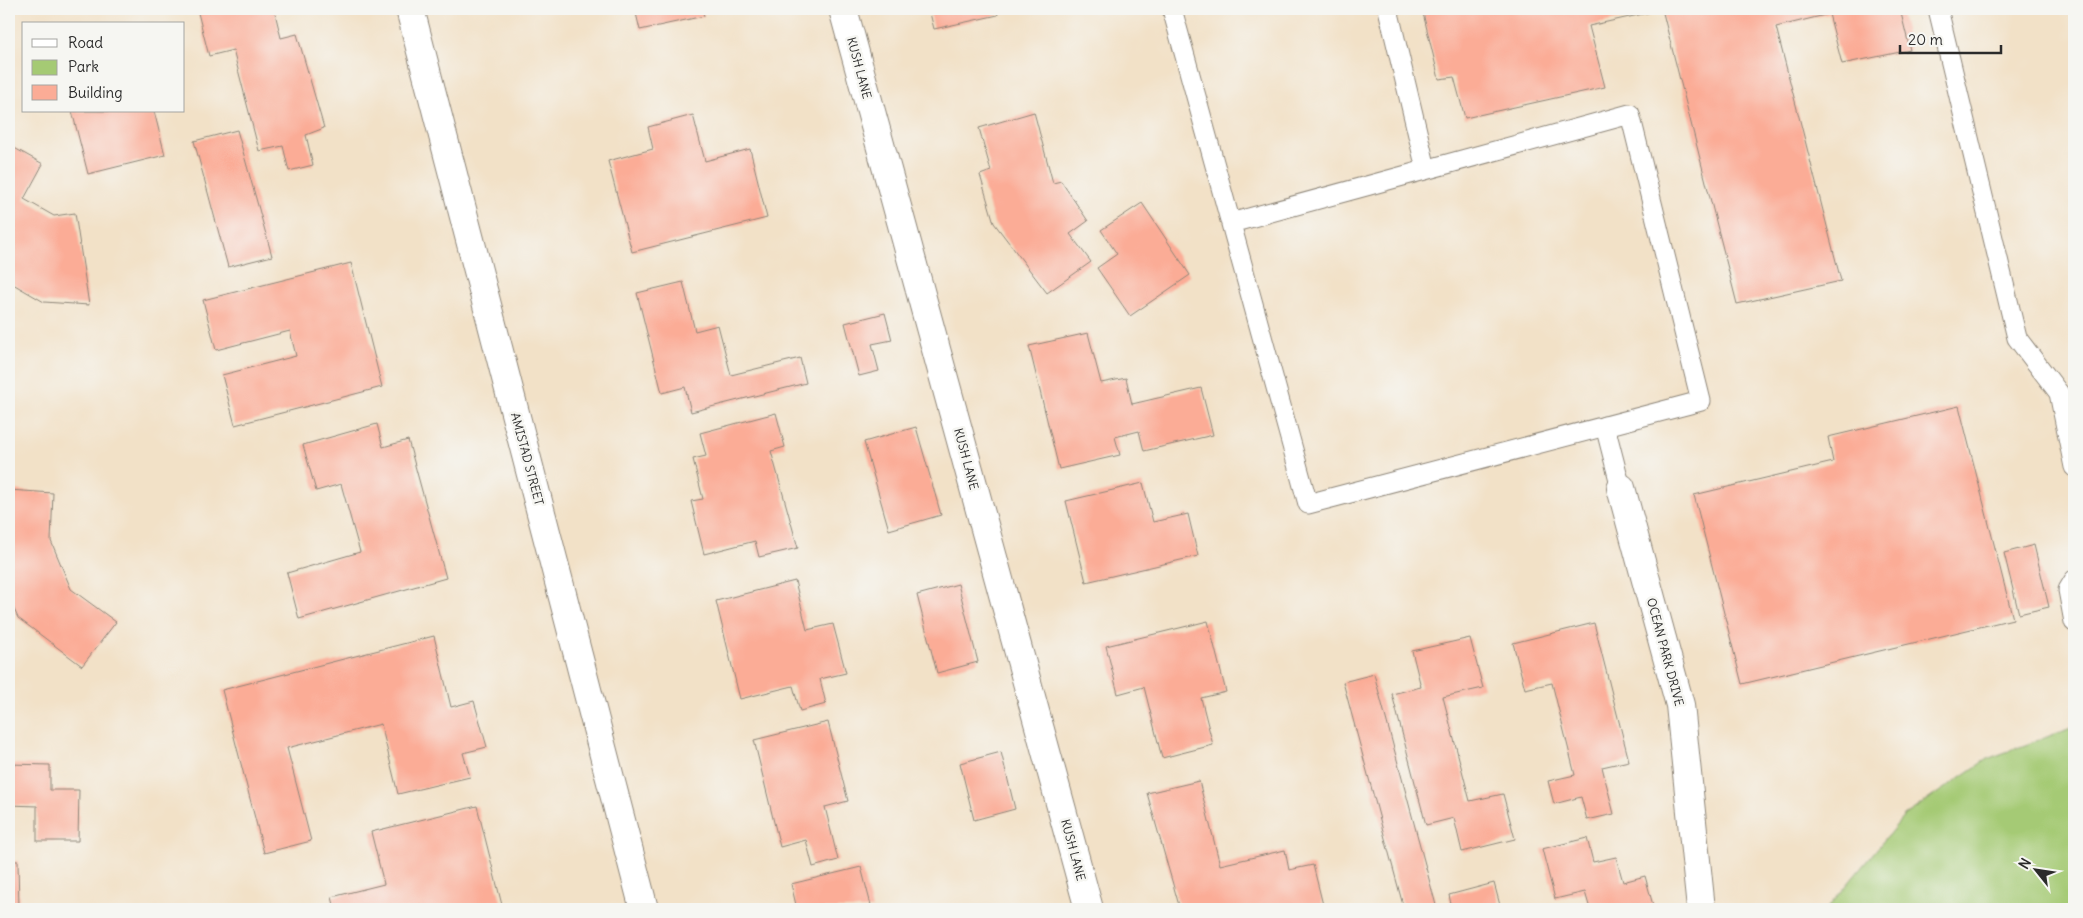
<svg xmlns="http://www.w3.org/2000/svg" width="2083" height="918" viewBox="0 0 2083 918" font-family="Delius,sans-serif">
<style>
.green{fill:#a5ca74;stroke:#687a50}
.building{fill:#fbac96}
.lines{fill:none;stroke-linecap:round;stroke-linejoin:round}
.lane-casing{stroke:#8e8679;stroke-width:21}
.street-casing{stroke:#8e8679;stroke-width:30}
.lane{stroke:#fff;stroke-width:19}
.street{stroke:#fff;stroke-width:28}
.labels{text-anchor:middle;stroke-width:5;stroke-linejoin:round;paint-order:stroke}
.street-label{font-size:12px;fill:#2b2b2b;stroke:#f6f6f2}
</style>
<rect width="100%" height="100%" fill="#f6f6f2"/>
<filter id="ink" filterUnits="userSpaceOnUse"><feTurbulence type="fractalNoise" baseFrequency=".02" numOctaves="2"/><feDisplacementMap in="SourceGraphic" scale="10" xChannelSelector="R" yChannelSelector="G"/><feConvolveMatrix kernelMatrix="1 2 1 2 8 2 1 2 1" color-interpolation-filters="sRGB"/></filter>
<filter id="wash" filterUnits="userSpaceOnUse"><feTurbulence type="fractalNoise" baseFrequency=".0096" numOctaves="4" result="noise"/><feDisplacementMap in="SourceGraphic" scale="20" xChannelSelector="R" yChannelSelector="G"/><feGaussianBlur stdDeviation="1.12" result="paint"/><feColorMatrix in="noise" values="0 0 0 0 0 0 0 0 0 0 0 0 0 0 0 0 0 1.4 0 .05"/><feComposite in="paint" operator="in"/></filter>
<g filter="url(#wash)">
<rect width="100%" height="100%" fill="#f2e1c7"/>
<polygon class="green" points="2074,727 2074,909 1827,909 1904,816 1987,759"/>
<g id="blocks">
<g class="building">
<polygon points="197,9 274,9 281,38 297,34 324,128 306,135 313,165 289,171 283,146 259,151 233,50 209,56"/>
<polygon points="635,9 702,9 704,16 640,30"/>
<polygon points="929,9 996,9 998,15 934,29"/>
<polygon points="1422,9 1661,9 1661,10 1589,26 1605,87 1465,118 1454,77 1439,79"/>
<polygon points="1662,9 1900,9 1910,50 1842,64 1829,14 1776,27 1841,281 1737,304"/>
<polygon points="72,111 154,111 165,155 88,174"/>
<polygon points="1034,112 1053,183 1061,181 1088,221 1070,234 1091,262 1047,293 994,223 980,175 991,171 979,128"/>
<polygon points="693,115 705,161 750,149 767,218 632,252 608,161 653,149 648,127"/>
<polygon points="237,130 272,256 228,267 194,141"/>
<polygon points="9,145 43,164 24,199 54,216 75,213 89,305 44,302 13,284 9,292"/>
<polygon points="1142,203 1190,275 1130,316 1097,268 1117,254 1101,230"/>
<polygon points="351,263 382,387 235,425 222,375 296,356 290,331 216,350 203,300"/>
<polygon points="683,282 695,331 718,325 731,375 800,358 806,383 691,412 685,387 662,393 637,293"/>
<polygon points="885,313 892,340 872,344 879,371 859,376 845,323"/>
<polygon points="1088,333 1101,383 1126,378 1132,404 1201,388 1213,435 1144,451 1139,431 1115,437 1120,455 1059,469 1029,346"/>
<polygon points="1959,406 2013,619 1742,684 1694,495 1833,462 1828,437"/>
<polygon points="776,413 785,447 771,451 798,548 759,557 755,541 704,554 691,501 703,499 693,459 706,456 700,433"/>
<polygon points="377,424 383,447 408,440 446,578 299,619 287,573 360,552 341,484 316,491 303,445"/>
<polygon points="916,427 941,515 889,530 864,442"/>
<polygon points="1143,483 1153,522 1188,514 1198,556 1086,582 1066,501"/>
<polygon points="9,490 53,493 51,541 71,589 116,622 82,666 18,618 9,598"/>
<polygon points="2034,545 2049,607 2019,614 2004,553"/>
<polygon points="795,581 807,630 833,624 846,673 820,679 826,704 800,711 793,686 740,699 716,601"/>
<polygon points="958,584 978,662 937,673 917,595"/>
<polygon points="1208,621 1226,692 1201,698 1213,745 1162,758 1144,687 1118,694 1106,646"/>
<polygon points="1594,623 1629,761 1602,767 1614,814 1587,820 1581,797 1554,804 1548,781 1575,775 1552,683 1525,689 1513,643"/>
<polygon points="434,636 451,707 474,701 487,747 463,753 470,777 398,794 381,724 287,748 311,841 264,853 222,690"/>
<polygon points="1470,638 1483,688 1443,697 1470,801 1503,794 1515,839 1462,852 1454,818 1426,825 1392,694 1421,687 1412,651"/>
<polygon points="1374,674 1437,909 1404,909 1343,682"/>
<polygon points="828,722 848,801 825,807 838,860 813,867 806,840 780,847 754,740"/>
<polygon points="1001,752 1015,809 974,820 960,763"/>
<polygon points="9,764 50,765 50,790 79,790 78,841 37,841 37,806 9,805"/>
<polygon points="1199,781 1220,865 1285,850 1289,870 1313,865 1324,909 1180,909 1147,793"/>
<polygon points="477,806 503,909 335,909 332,897 384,884 371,832"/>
<polygon points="1587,838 1593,862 1616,857 1623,882 1645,876 1654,909 1590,909 1585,892 1555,899 1542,849"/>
<polygon points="9,861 18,861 19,909 9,909"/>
<polygon points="861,867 872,909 797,909 791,884"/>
<polygon points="1494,883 1501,909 1452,909 1449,895"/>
</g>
</g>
</g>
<g filter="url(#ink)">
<use href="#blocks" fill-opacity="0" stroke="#8e8679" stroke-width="1"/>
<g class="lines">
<defs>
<g id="lane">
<polyline points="1172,9 1308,504 1701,401 1630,114 1231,223"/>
<polyline points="1388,9 1426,169"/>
<polyline points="1938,9 2017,338 2059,393 2074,467"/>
<polyline points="1605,426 1621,488"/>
<polyline points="2074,580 2068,590 2074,622"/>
</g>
<g id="street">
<polyline points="410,9 644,909"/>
<polyline points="843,9 1089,909"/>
<polyline points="1621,488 1680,705 1701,909"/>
</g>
</defs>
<use href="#lane" class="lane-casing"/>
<use href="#street" class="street-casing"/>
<use href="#lane" class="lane"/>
<use href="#street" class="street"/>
</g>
</g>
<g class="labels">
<g class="street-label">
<text transform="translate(859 68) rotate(75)" y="4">KUSH LANE</text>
<text transform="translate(527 459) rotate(75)" y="4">AMISTAD STREET</text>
<text transform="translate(966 459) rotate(75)" y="4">KUSH LANE</text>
<text transform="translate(1665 652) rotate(75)" y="4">OCEAN PARK DRIVE</text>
<text transform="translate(1073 850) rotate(75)" y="4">KUSH LANE</text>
</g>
</g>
<rect width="2083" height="918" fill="none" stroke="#f6f6f2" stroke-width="30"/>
<rect x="22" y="22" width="162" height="90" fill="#f6f6f2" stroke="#a5a5a2"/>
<rect x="32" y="39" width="25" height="8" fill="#ffffff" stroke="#a5a5a2"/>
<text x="68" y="48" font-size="15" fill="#2b2b2b">Road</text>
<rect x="32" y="60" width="25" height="15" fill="#a5ca74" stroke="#a5a5a2"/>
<text x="68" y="72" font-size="15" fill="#2b2b2b">Park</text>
<rect x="32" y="85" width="25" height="15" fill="#fbac96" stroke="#a5a5a2"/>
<text x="68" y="98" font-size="15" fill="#2b2b2b">Building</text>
<g transform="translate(2036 870) rotate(300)" stroke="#f6f6f2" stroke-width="4" paint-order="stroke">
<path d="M0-4L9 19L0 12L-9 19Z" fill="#2b2b2b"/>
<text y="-8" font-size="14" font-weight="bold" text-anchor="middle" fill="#2b2b2b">N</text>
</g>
<path d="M1900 45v8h101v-8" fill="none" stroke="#2b2b2b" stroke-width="2.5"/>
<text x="1908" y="45" font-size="15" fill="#2b2b2b" stroke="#f6f6f2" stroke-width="4" paint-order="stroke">20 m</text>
</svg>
